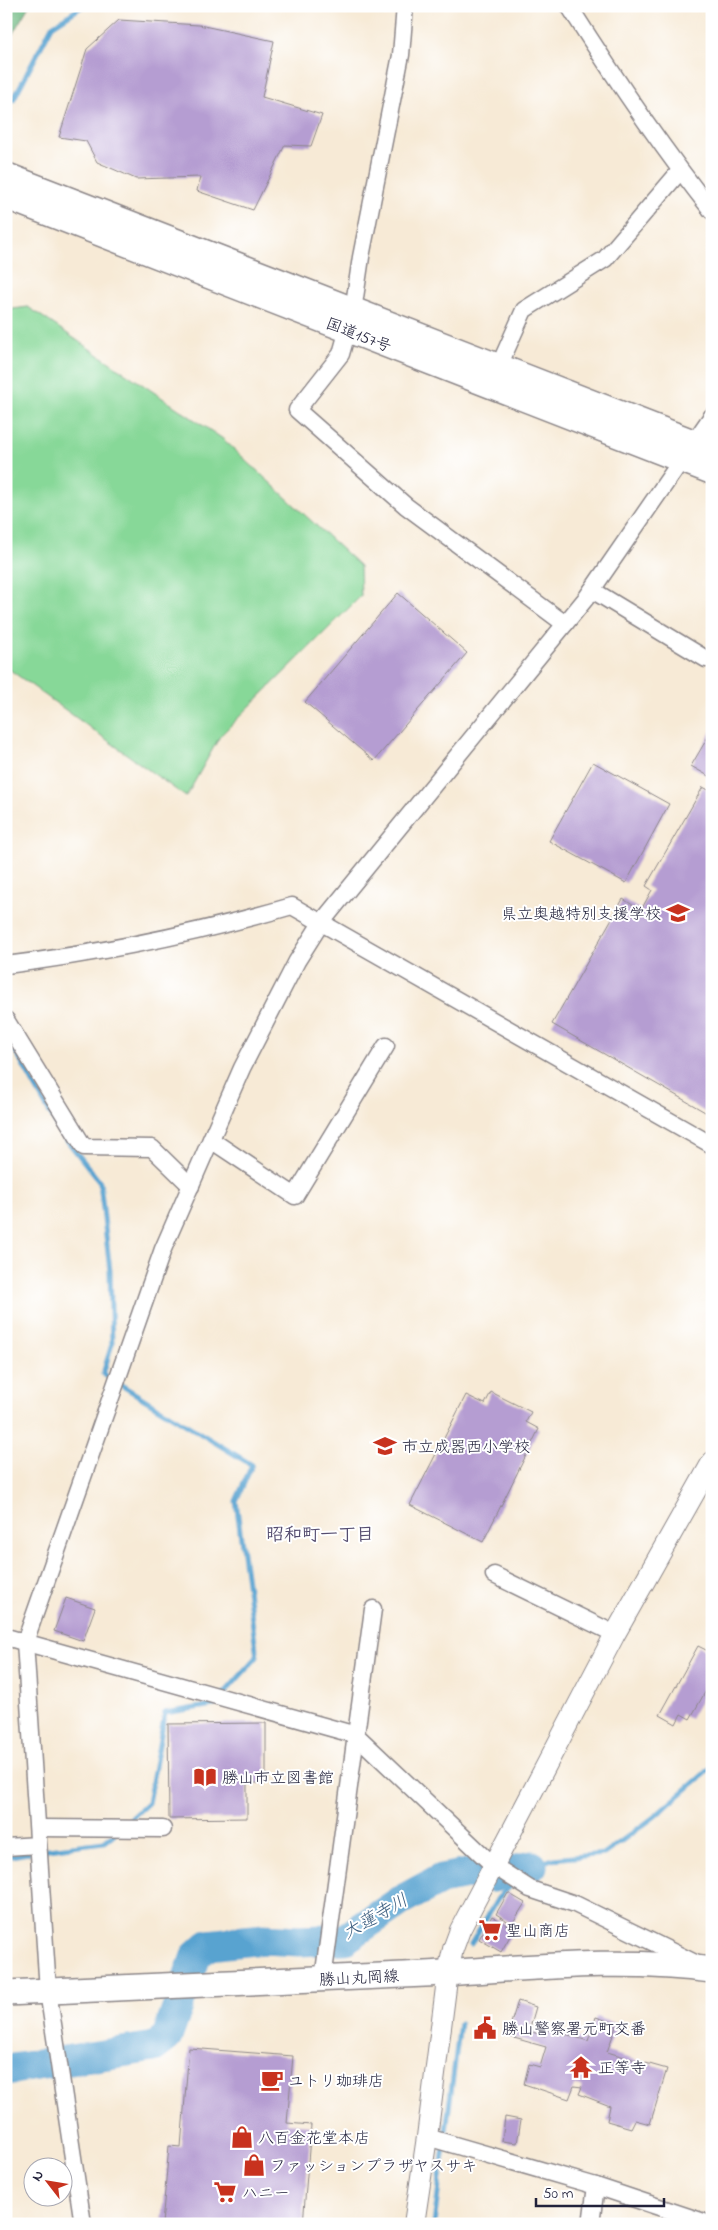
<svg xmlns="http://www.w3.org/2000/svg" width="718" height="2230" viewBox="0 0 718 2230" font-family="'Indie Flower','Klee One',sans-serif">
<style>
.green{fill:#87d898;stroke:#547d6a}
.forest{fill:#6db880;stroke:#486d5e}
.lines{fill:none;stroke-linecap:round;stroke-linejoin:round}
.stream{stroke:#58a3d0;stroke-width:5}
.river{stroke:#58a3d0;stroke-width:31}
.building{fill:#b59dd2}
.minor-casing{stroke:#8c8688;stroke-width:19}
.tertiary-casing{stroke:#8c8688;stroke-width:22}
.primary-casing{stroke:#8c8688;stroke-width:28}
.trunk-casing{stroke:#8c8688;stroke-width:29}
.minor{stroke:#fff;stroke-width:16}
.tertiary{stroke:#fff;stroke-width:20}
.primary{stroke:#fff;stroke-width:25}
.trunk{stroke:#fff;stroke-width:26}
.labels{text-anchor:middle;stroke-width:4;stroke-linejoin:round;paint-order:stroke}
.street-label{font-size:16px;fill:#22223b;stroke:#fff}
.poi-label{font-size:16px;fill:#22223b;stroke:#fff;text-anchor:start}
.neighbourhood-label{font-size:18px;font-weight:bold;fill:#554d70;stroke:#fff}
.water-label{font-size:18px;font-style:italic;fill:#3a5c7e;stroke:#fff}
</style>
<rect width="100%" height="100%" fill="#fff"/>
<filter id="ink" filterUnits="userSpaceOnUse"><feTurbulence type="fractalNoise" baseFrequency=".02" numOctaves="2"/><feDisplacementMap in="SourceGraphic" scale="10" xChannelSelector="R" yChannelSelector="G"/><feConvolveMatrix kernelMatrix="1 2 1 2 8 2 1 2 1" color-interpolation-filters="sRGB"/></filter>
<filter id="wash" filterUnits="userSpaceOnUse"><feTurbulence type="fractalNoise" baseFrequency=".0096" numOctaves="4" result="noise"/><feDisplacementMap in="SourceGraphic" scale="20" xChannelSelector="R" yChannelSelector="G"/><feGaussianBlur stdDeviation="1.12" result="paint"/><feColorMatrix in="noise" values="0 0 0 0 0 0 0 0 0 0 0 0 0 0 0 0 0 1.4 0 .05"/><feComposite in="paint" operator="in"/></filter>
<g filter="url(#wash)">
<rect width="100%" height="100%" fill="#f7ead6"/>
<polygon class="green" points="28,307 223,439 360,566 361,596 220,736 186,797 6,667 6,310"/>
<polygon class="forest" points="6,6 29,6 6,45"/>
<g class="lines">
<g class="stream">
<polyline points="6,102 13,100 52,26 83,6"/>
<polyline points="16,1052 61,1133 100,1182 110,1271 112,1344 103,1374 252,1465 236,1501 257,1657 214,1705 165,1713 148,1803 124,1825"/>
<polyline points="41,1850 104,1842 114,1834"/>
<polyline points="6,1857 28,1853"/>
<polyline points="471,1944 498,1898 532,1866 553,1859 604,1854 654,1817 712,1767"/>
<polyline points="434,2224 460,2023"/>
</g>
<polyline class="river" points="6,2070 154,2047 167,2037 196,1956 208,1945 263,1939 299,1941 345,1939 402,1900 441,1879 467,1874 493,1877 532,1866"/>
</g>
<g id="blocks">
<g class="building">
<polygon points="119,20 199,25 274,41 262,97 322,115 311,146 285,145 253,210 197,191 200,177 136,179 97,162 86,141 59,137 87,49"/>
<polygon points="398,593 467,653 374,761 305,702"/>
<polygon points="712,730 712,778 691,766"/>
<polygon points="593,762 669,804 626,883 549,841"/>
<polygon points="703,787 712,792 712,1116 552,1024 623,899 641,910 652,890 646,886"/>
<polygon points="491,1392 531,1412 526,1422 539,1429 483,1542 410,1505 466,1395 485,1404"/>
<polygon points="66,1598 95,1608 83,1641 54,1631"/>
<polygon points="698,1646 712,1653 712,1680 690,1719 681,1714 676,1724 660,1715"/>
<polygon points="266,1723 266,1783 247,1783 247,1818 169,1819 168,1724"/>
<polygon points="508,1893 525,1903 512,1924 496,1914"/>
<polygon points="492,1916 514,1929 501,1952 479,1939"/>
<polygon points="518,2001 536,2007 529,2031 545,2036 549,2029 588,2041 596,2017 617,2024 607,2052 667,2069 650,2124 635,2120 631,2128 607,2121 610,2106 579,2094 582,2087 574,2086 569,2099 524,2084 529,2064 540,2067 546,2047 507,2036"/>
<polygon points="189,2048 293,2056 287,2123 311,2125 303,2224 162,2224 169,2146 181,2147"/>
<polygon points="505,2117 521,2120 517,2143 502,2141"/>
</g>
</g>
</g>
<g filter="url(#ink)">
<use href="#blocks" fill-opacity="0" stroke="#8c8688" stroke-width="1"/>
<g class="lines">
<defs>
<g id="minor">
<polyline points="405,6 401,55 361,257 353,311 341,354 297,410 406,506 565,624"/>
<path d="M569,6c45,71 91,140 143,205"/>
<polyline points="495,375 524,310 605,259 680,171"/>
<polyline points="592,590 706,659 712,658"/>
<path d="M6,965c96,-12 193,-32 286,-59l420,239"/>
<polyline points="6,1020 84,1147 152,1148 191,1186"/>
<polyline points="211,1140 295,1196 386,1046"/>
<polyline points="494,1575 615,1634"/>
<polyline points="6,1637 356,1735 494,1866 530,1889 575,1904 695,1963"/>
<polyline points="38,1828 163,1829"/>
<polyline points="6,1847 38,1845"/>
<polyline points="323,1979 373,1609"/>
<polyline points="427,2137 596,2186 710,2224"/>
<polyline points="83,2224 48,1991 25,1642 163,1249 242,1068 297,961 321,923 587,597 712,416"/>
<polyline points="591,2224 596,2186"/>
</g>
<polyline id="tertiary" points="414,2224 427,2137 448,1972 453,1949 460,1930 615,1634 712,1462"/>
<path id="primary" d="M6,1993c140,-6 280,-12 419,-19 96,-5 191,-17 287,-4"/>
<g id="trunk">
<polyline points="6,176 712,450"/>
<polyline points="6,196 712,471"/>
</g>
</defs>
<use href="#minor" class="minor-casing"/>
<use href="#tertiary" class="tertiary-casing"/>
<use href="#primary" class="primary-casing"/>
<use href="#trunk" class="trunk-casing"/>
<use href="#minor" class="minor"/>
<use href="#tertiary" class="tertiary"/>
<use href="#primary" class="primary"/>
<use href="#trunk" class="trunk"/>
</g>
</g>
<defs>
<symbol id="school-bare" viewBox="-9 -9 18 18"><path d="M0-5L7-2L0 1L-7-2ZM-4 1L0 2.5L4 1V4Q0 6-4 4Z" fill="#c8321e" stroke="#fff" stroke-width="2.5" paint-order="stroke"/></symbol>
<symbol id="library-bare" viewBox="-9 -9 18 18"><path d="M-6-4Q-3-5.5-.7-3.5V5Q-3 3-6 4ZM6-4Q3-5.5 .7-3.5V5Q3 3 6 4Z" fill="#c8321e" stroke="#fff" stroke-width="2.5" paint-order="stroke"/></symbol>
<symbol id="supermarket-bare" viewBox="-9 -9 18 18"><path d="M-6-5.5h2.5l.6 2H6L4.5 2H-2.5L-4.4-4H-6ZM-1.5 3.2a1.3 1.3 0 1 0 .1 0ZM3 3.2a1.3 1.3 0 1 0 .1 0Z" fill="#c8321e" stroke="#fff" stroke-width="2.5" paint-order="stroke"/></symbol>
<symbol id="civic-bare" viewBox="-9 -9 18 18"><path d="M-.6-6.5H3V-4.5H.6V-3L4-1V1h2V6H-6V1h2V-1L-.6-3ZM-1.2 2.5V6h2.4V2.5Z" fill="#c8321e" stroke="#fff" stroke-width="2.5" paint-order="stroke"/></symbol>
<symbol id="temple-bare" viewBox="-9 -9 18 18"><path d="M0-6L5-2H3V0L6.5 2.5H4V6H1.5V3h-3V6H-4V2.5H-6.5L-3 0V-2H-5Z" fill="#c8321e" stroke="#fff" stroke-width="2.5" paint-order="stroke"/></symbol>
<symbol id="cafe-bare" viewBox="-9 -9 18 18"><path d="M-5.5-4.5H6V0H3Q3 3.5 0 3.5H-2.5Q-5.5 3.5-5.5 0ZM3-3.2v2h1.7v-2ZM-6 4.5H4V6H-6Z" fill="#c8321e" stroke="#fff" stroke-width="2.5" paint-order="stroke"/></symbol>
<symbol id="shop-bare" viewBox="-9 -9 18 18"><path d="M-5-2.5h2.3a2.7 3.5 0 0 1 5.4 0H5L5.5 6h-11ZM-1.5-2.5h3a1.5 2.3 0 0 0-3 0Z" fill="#c8321e" stroke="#fff" stroke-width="2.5" paint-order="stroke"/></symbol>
</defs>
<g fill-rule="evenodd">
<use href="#school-bare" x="662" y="897" width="32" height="32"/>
<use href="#school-bare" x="369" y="1430" width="32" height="32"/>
<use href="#library-bare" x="189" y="1761" width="32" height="32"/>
<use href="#supermarket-bare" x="474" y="1914" width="32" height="32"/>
<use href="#civic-bare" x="469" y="2012" width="32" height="32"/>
<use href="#temple-bare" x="565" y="2051" width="32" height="32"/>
<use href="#cafe-bare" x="256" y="2064" width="32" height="32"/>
<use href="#shop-bare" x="226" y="2121" width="32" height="32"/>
<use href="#shop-bare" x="238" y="2149" width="32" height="32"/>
<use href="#supermarket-bare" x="209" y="2176" width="32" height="32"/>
</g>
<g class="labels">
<g class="street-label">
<text transform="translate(359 334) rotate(21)" y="6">国道157号</text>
<text transform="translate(359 1977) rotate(-3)" y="6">勝山丸岡線</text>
</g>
<g class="poi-label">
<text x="661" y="919" text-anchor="end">県立奥越特別支援学校</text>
<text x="402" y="1452">市立成器西小学校</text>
<text x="222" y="1783">勝山市立図書館</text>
<text x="506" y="1936">聖山商店</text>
<text x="502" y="2034">勝山警察署元町交番</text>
<text x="598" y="2073">正等寺</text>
<text x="288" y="2086">ユトリ珈琲店</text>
<text x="258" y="2143">八百金花堂本店</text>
<text x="270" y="2171">ファッションプラザヤスサキ</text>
<text x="242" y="2198">ハニー</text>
</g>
<g class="neighbourhood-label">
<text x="320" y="1540">昭和町一丁目</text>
</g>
<g class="water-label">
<text transform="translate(375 1916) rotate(-30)" y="6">大蓮寺川</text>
</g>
</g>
<rect width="718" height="2230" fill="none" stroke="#fff" stroke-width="25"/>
<g transform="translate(48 2182) rotate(301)"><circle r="24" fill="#ffffff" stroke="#a7a7b1"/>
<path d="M0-4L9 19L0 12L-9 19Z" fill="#c8321e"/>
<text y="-8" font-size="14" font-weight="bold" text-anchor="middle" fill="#22223b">N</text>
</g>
<path d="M536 2198v8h128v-8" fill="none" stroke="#22223b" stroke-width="2.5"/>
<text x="543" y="2198" font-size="15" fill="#22223b" stroke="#ffffff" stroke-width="4" paint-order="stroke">50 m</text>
</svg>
